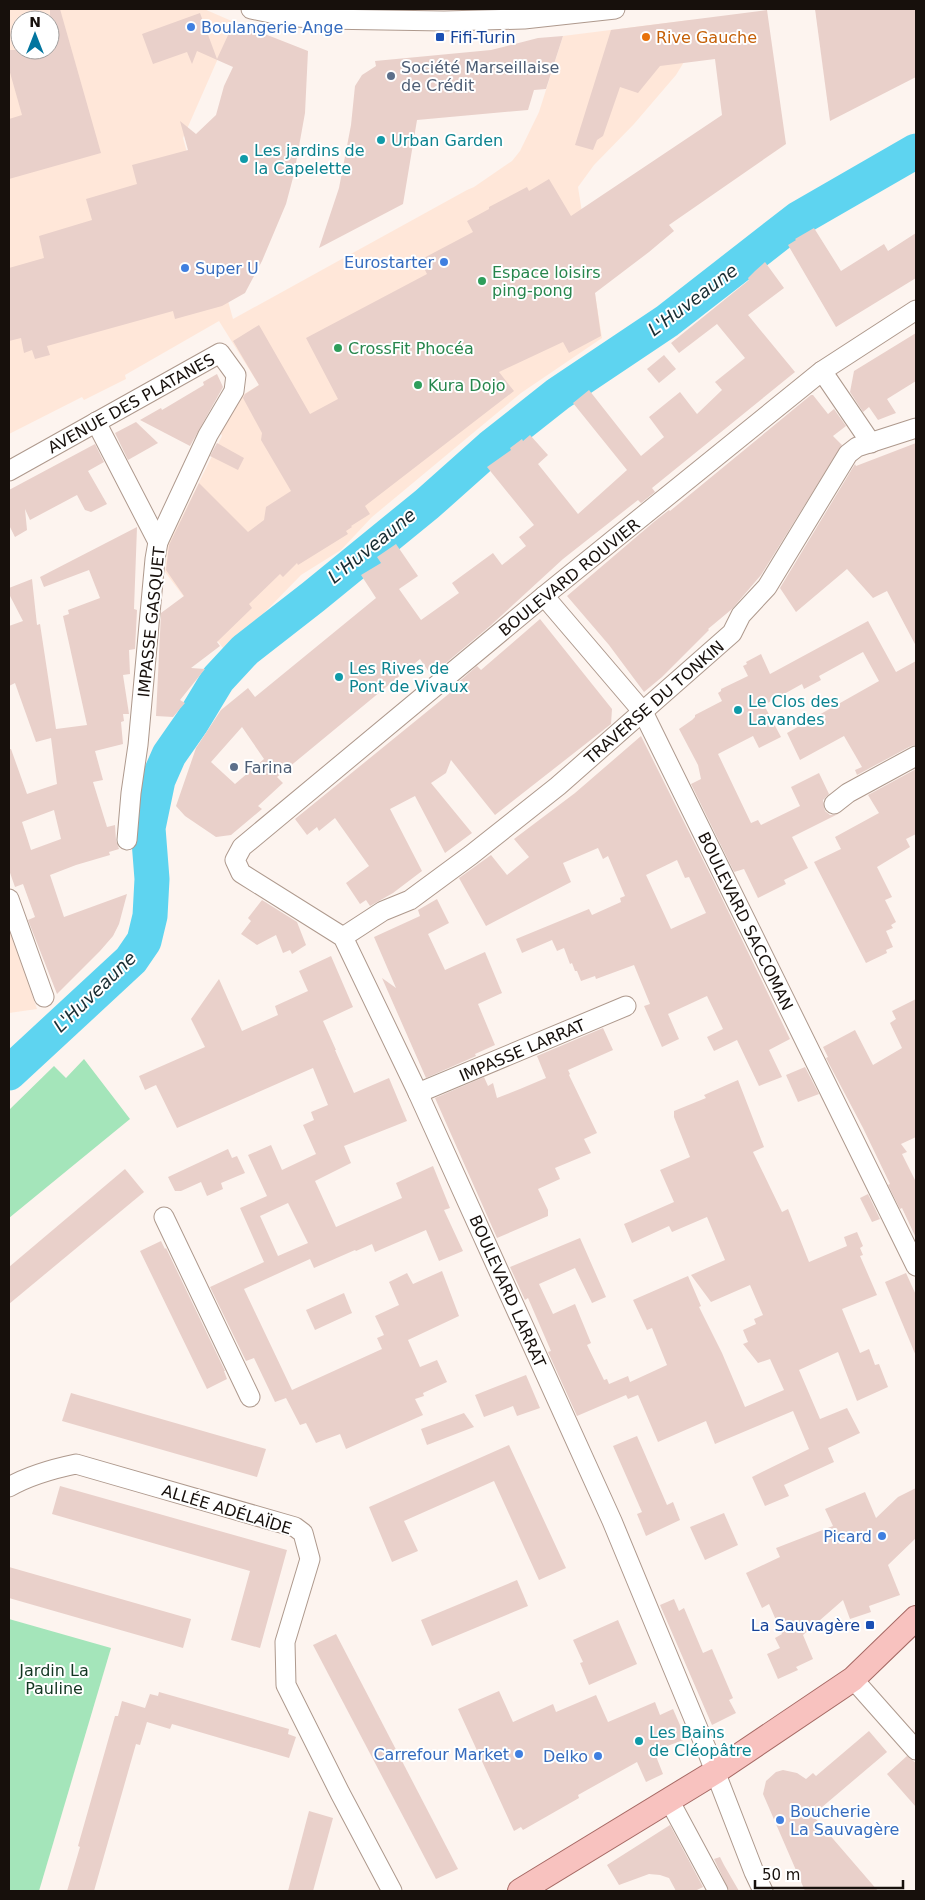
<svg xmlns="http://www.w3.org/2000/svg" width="925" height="1900" viewBox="0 0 925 1900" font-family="'DejaVu Sans',sans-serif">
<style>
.built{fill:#ffe7d9;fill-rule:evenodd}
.green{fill:#a4e5ba}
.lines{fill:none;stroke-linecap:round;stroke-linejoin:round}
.river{stroke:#5ed4f0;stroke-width:35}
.building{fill:#e9d0ca;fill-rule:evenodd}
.minor-casing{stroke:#ae998d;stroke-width:21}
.major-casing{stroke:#a66964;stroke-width:26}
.minor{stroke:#fff;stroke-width:19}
.major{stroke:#f8c2bf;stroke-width:24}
.shop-dot{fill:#3f7fe0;stroke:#fff;stroke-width:2}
.transit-dot{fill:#1a4fb4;stroke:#fff;stroke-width:2}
.food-dot{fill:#e8710a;stroke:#fff;stroke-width:2}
.service-dot{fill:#5c6f8a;stroke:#fff;stroke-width:2}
.culture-dot{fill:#0f9aa8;stroke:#fff;stroke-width:2}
.leisure-dot{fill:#2e9e5b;stroke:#fff;stroke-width:2}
.labels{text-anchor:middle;stroke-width:4;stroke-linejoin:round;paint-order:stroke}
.shop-label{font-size:16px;fill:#366cbe;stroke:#fff;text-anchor:end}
.transit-label{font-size:16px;fill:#164399;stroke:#fff;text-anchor:start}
.food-label{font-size:16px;fill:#c56008;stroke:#fff;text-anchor:start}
.service-label{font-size:16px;fill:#4e5e75;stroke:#fff;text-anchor:start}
.culture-label{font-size:16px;fill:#0d838f;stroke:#fff;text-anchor:start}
.leisure-label{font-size:16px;fill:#27864d;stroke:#fff;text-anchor:start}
.street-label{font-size:16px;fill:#17100c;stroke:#fff}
.park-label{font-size:16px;fill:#133722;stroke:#fff}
.water-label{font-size:18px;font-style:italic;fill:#192d33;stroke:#fff}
</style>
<rect width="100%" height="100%" fill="#fdf4ef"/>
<g class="built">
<path d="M9,9h195l30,13 -51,116 50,181 234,-129 7,-3 38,-26 8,-10 19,-39 24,-76 127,-16v32l-14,23 -42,49 -40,41 -16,22 24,151 -81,55 -149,124 -31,33 -40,25 -75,77 -61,-80 3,-27 54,-109 -2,-5 21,-35 18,-11 -40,-64 -94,54 1,4 -42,21 -2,-3 -73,37zM20,20h30v30h-30z"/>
<polygon points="9,927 37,1009 9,1013"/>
</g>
<g class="green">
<polygon points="84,1059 130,1119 9,1218 9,1110 54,1066 66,1078"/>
<polygon points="9,1619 111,1648 39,1891 9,1891"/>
</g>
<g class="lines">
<polyline class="river" points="9,1073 131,960 144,941 150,916 152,879 148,828 158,780 169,755 192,722 218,679 245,650 313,597 427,504 491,447 558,394 667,321 798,219 916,151"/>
</g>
<g class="building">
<polygon points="50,9 60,9 101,153 9,179 9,119 22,115 9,69 9,50 50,50"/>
<polygon points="815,9 916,9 916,77 830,121"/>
<polygon points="767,10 786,144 669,225 674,231 649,252 595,293 601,336 569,353 563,342 499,372 514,391 365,506 370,514 351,526 352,527 346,531 348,534 298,565 297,563 283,577 280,574 249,604 252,608 217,642 220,646 191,668 205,669 180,700 185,703 173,717 156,716 161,613 184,596 166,570 169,545 199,483 248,532 264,520 266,507 291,491 261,440 262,433 243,398 245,394 259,385 233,341 259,325 310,414 338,399 306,338 427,274 420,260 473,232 467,221 489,209 489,207 527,187 529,191 549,179 571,216 722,115 715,59 660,66 638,93 620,87 603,136 597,140 593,150 575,145 611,30"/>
<polygon points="200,13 217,59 234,22 308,51 305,113 294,174 286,204 262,261 245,293 222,306 175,319 173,311 47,346 50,355 35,359 32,350 24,353 21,338 9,341 9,268 44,258 39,236 92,220 86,199 137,184 132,165 188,150 180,121 196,134 216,115 224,86 233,67 197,51 192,64 187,52 153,64 142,34"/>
<polygon points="563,36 546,89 534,90 528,110 417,120 403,204 319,248 339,188 351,125 355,86 362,75 376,66 375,61 491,50 538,38"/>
<polygon points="814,228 841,271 884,244 888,251 916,233 916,278 836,327 788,245 796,240 795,239"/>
<path d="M765,262l19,26 -36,27 47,57 -143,116 3,4 -14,11 -3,-3 -75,59 -73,67 -49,41 -2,-3 -10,8 -9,-13 -143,118 6,6 -25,23 4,3 -31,26 -15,2 -31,-21 -9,-10 20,-58 25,-38 27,-22 7,9 121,-99 -15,-23 20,-12 -4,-6 19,-13 22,32 -19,13 22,31 38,-27 -7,-10 41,-30 9,12 24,-19 -7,-9 15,-12 -47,-58 24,-17 -1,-2 12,-9 1,2 7,-6 18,20 -10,9 40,50 49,-44 -54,-67 16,-13 52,66 23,-19 -15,-20 31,-25 17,22 25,-24 -7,-8 30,-24 -28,-34 -38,29 -8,-10 78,-63 -1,-2 7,-7zM242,727l22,32 -29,25 -24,-22z"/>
<polygon points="916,333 916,381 887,399 896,413 878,420 869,407 863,412 850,392 854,371"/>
<polygon points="664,355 676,369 659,383 647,369"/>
<polygon points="217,374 223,387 190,446 140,420 161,408 162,410 204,385 203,382"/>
<polygon points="811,395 813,395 828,414 834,409 846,426 833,436 842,445 761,575 732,609 708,629 709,630 662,677 644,692 609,645 567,596 655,521 669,510 670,511"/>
<polygon points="136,422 158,443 128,460 115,433"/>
<polygon points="217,443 244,458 238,470 210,456"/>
<polygon points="916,443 916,646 887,591 873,598 847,569 796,612 780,588 855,464 856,466"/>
<polygon points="95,444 104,462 88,471 107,504 91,512 85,510 77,495 30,520 25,509 27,530 15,537 9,525 9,490"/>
<path d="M137,527l-3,82 3,1 -2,39 -6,1 1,24 -7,1 6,39h-6l1,7 -3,1 2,22 -28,7 8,29 -10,2 14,45 8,-2 1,15 3,9 -10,3 1,3 -34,10 -26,10 14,42 63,-23 -8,30 -6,12 -13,15 -43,43 -29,-74 7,-3 -12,-33 -8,3 -6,-17v-121h2l16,45 30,-10 -6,-46 -15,4 -21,-59 -6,3v-60l14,-5 -14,-27v-6l23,-9 5,46 3,-1 16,105 31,-4 -24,-109 6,-2 -1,-4 32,-12 -11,-28 -45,17 -4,-10zM54,810l7,29 -30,11 -9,-28z"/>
<polygon points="540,619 612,709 611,724 495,815 451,760 446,773 431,783 472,833 445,853 415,796 390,809 422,871 393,893 370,906 366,900 360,904 346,883 369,866 335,818 319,831 317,827 307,835 295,819 456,688 454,686 477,666 481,670"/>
<polygon points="868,621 896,672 916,661 916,745 911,746 857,775 855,770 862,767 844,736 800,760 787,733 879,681 863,652 819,676 821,680 804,689 802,684 764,705 781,737 759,748 753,736 718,754 751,823 758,820 761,825 800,806 791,787 819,773 829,794 823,800 825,811 830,815 838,814 792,837 808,868 784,880 786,884 758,898 744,869 734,872 691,784 701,779 698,765 679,729 692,720 695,717 695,715 722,701 718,693 721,691 721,689 748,676 743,666 747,664 746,662 761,654 770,674"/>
<path d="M641,736l73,146 76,157 -21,11 13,27 -23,9 -22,-46 -23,11 -7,-14 16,-8 -16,-33 -39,18 11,25 -17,8 -18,-41 6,-2 -16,-39 -38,14 -1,-3 -14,5 -4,-10h-2l-3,-8 -2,1 -6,-16 -7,3 -5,-11 -30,13 -6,-14 73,-30 3,6 29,-13 -1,-4 5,-2 -17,-40 -5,3 -5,-11 -35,15 8,19 -85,44 -27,-48 32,-23 16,20 22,-18 -15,-18 61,-46zM677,860l8,18 4,-1 17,36 -35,16 -25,-54z"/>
<polygon points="916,769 916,834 906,839 910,847 877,867 892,897 885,900 896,922 891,925 893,928 886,931 893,947 886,950 887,953 866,963 814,862 841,849 835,837 879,813 868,795"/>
<polygon points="437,899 449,923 428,934 445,970 485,952 502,993 478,1004 495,1045 475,1054 476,1056 426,1078 382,978 396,988 374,937 420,916 418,910"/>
<polygon points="262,900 297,922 306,945 292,954 290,950 283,953 276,935 257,945 241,934 251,921 248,918"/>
<path d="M331,956l22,51 -30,14 13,29h-1l19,43 35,-15 18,43 -63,25 7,17 -36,18 21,46 66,-29 -6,-15 37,-17 17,42 -6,2 19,41 -24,10 -13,-31 -51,22 -3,-8 -16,7 -1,-1 -41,18 -4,-9 -66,30 48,101 90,-41 -5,-11 7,-3 -9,-19 24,-11 -10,-23 18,-9 6,11 29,-13 17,45 -51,24 12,27 17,-7 10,22 -24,11 1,3 -9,3 8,16 -77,34 -6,-15 -24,9 -10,-20 -6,2 -14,-27 -11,4 -21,-44 -8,3 -36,-74 54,-25 -24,-54 27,-12 -19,-41 23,-10 11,25 34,-16 -13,-29 11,-5 -3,-8 17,-7 -15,-37 -136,60 -21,-43 -11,5 -6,-14 66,-29 -14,-28 28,-40 23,52 36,-16 -3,-9 33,-15 -9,-20zM288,1203l20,40 -30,13 -18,-40z"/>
<polygon points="916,999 916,1137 901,1144 907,1152 902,1154 916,1182 916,1238 902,1208 900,1209 888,1185 890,1184 863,1128 826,1058 828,1057 823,1047 855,1030 873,1065 902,1048 890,1023 896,1019 892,1011"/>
<polygon points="603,1028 613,1050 568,1070 570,1074 569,1075 597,1133 584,1139 591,1153 555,1168 560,1179 538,1189 548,1210 548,1216 497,1238 435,1098 484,1077 488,1086 493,1083 497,1098 520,1089 546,1078 537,1056"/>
<polygon points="805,1067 819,1094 798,1102 786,1075"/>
<polygon points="738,1080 764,1147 753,1152 782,1212 788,1209 809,1262 847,1246 844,1237 857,1232 863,1246 860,1248 863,1255 860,1256 877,1295 842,1309 860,1353 869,1349 875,1365 879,1364 888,1387 857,1401 838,1352 799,1370 820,1419 847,1408 860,1433 828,1448 834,1462 784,1485 789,1496 765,1506 752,1477 809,1449 793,1411 715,1444 706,1421 658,1442 638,1395 628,1399 626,1395 577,1416 548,1352 551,1351 528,1298 525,1300 510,1267 580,1238 606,1297 592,1303 575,1268 539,1284 553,1314 575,1304 591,1343 587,1345 604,1380 607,1379 609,1384 628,1376 630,1382 667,1365 652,1328 647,1330 633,1300 688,1276 701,1306 699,1307 722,1353 745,1407 784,1390 770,1359 758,1363 743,1344 748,1342 743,1330 756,1324 754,1319 763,1315 750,1285 711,1302 691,1275 725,1260 707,1217 672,1232 669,1226 632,1243 624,1224 674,1202 660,1170 690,1157 674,1117 674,1111 706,1098 704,1095"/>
<polygon points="228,1149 232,1158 237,1156 245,1173 221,1183 223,1189 207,1196 201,1182 181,1191 175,1191 168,1177"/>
<polygon points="125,1169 144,1192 9,1304 9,1267"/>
<polygon points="868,1194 880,1219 872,1222 860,1198"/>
<polygon points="161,1241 165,1249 166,1248 225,1371 224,1371 227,1379 207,1389 140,1251"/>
<polygon points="906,1273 916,1295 916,1356 885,1282"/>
<polygon points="344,1293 352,1313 315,1330 306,1310"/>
<polygon points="526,1375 540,1408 517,1416 513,1406 484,1417 475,1395"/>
<polygon points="71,1393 266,1449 257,1477 62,1421"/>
<polygon points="464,1413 474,1427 427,1445 421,1429"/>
<polygon points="637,1436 667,1505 673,1502 680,1520 646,1536 637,1514 642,1512 613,1446"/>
<polygon points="509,1445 566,1568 539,1580 494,1481 404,1521 418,1551 392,1562 369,1507"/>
<polygon points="60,1486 287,1550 260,1648 231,1640 250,1571 52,1514"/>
<polygon points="916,1488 916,1538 888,1565 900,1595 869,1606 871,1612 850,1619 843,1600 803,1635 813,1659 796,1667 798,1670 778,1679 767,1654 780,1648 775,1638 782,1634 769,1604 762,1608 746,1573 780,1557 776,1548 833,1526 825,1509 865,1492 876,1518 898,1497"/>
<polygon points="724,1513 738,1545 705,1560 690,1527"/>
<polygon points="9,1567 191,1619 183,1648 9,1598"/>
<polygon points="517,1580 528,1606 432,1646 421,1620"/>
<polygon points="674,1599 679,1611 684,1608 703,1653 712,1649 733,1698 729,1700 736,1713 712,1725 660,1605"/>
<polygon points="618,1620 637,1664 589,1685 580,1663 583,1662 573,1640"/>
<polygon points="336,1634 458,1869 436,1879 313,1645"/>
<polygon points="499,1691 513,1722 553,1704 556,1712 596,1695 608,1722 655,1702 660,1715 673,1709 686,1739 654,1751 663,1774 646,1782 637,1762 578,1795 579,1798 523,1830 521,1827 514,1831 458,1709"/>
<polygon points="159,1692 289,1729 288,1734 296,1737 289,1758 172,1724 170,1729 147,1722 140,1745 136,1744 94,1891 67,1891 80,1847 78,1846 115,1716 118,1716 122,1701 145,1708 150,1694 158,1696"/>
<polygon points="869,1731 887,1752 815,1813 818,1816 815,1818 878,1891 805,1891 763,1794 766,1781 776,1772 783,1770 797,1773 806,1779 813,1773 816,1776"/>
<polygon points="907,1756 916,1763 916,1807 887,1774"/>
<polygon points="309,1811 333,1818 313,1891 288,1891"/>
<polygon points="670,1825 703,1887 695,1891 676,1891 669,1878 660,1875 649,1874 619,1885 607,1865"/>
<polygon points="720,1857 724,1865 739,1891 729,1891 714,1859"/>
</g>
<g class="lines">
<defs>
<g id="minor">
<polyline points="251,9 285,16 323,19 444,21 524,19 615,9"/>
<polyline points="822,371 871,443"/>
<polyline points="96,422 158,542"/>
<polyline points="9,471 220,353 236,375 234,391 208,435 158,542 155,559 138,745 131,793 127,840"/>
<polyline points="544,596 643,712 916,1266"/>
<polyline points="834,804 848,793 916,756"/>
<polyline points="9,899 44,997"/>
<polyline points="343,937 383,911 410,900 471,855 558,786 732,633 741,615 767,587 848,454 857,447 916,428"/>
<polyline points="418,1093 626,1006"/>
<polyline points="164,1217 250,1397"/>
<path d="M9,1487c21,-12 43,-18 67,-23l219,63 8,6 7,26 -25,83 1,43 54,108 52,98"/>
<polyline points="853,1679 916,1750"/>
<polyline points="669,1800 718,1891"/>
<polyline points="763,1891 754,1872 706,1748 612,1521 418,1093 343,937 241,873 235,860 242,847 544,596 822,371 916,310"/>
</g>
<polyline id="major" points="520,1891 715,1772 853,1679 916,1618"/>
</defs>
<use href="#minor" class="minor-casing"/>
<use href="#major" class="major-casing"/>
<use href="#minor" class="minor"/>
<use href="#major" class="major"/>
</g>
<g class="shop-dot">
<circle cx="191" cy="27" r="5"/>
<circle cx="444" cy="262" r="5"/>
<circle cx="185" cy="268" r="5"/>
<circle cx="882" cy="1536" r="5"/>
<circle cx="519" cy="1754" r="5"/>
<circle cx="598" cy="1756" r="5"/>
<circle cx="780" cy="1820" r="5"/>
</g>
<g class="transit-dot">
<rect x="435" y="32" width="10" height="10" rx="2.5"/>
<rect x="865" y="1620" width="10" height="10" rx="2.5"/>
</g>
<circle class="food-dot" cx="646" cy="37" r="5"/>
<g class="service-dot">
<circle cx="391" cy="76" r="5"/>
<circle cx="234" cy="767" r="5"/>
</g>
<g class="culture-dot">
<circle cx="381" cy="140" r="5"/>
<circle cx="244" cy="159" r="5"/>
<circle cx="339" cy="677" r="5"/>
<circle cx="738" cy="710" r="5"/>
<circle cx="639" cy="1741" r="5"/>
</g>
<g class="leisure-dot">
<circle cx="482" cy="281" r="5"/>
<circle cx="338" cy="348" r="5"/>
<circle cx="418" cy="385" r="5"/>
</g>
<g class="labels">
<g class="shop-label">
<text x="201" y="33" text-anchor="start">Boulangerie Ange</text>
<text x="434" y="268">Eurostarter</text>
<text x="195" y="274" text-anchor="start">Super U</text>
<text x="872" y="1542">Picard</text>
<text x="509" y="1760">Carrefour Market</text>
<text x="588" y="1762">Delko</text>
<text x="790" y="1817" text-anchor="start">Boucherie<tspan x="790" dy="18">La Sauvagère</tspan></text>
</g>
<g class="transit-label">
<text x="450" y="43">Fifi-Turin</text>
<text x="860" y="1631" text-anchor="end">La Sauvagère</text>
</g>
<g class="food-label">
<text x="656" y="43">Rive Gauche</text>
</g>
<g class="service-label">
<text x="401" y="73">Société Marseillaise<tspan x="401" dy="18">de Crédit</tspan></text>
<text x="244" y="773">Farina</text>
</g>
<g class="culture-label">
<text x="391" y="146">Urban Garden</text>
<text x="254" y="156">Les jardins de<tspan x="254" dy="18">la Capelette</tspan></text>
<text x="349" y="674">Les Rives de<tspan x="349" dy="18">Pont de Vivaux</tspan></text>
<text x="748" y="707">Le Clos des<tspan x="748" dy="18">Lavandes</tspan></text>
<text x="649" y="1738">Les Bains<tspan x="649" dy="18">de Cléopâtre</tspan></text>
</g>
<g class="leisure-label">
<text x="492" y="278">Espace loisirs<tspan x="492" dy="18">ping-pong</tspan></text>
<text x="348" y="354">CrossFit Phocéa</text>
<text x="428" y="391">Kura Dojo</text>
</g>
<g class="street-label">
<text transform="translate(131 403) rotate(-29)" y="6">AVENUE DES PLATANES</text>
<text transform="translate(569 577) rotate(-39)" y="6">BOULEVARD ROUVIER</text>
<text transform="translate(151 622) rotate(-84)" y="6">IMPASSE GASQUET</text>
<text transform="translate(654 702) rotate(-41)" y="6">TRAVERSE DU TONKIN</text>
<text transform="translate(746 921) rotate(64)" y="6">BOULEVARD SACCOMAN</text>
<text transform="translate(522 1050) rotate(-23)" y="6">IMPASSE LARRAT</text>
<text transform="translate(508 1291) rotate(66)" y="6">BOULEVARD LARRAT</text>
<text transform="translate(227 1509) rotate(17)" y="6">ALLÉE ADÉLAÏDE</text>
</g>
<g class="park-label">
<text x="54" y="1676">Jardin La<tspan x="54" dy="18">Pauline</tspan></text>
</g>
<g class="water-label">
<text transform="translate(693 300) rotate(-37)" y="6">L'Huveaune</text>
<text transform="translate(372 546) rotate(-39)" y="6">L'Huveaune</text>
<text transform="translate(95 992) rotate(-44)" y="6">L'Huveaune</text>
</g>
</g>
<rect width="925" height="1900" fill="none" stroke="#17100c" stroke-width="20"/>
<g transform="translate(35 35)"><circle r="24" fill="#ffffff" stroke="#a29f9e"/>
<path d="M0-4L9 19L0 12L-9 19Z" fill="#02759f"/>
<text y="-8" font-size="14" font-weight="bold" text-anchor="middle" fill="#17100c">N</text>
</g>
<path d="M755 1880v8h148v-8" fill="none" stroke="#17100c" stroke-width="2.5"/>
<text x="762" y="1880" font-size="15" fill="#17100c" stroke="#ffffff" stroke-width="4" paint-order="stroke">50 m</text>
</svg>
